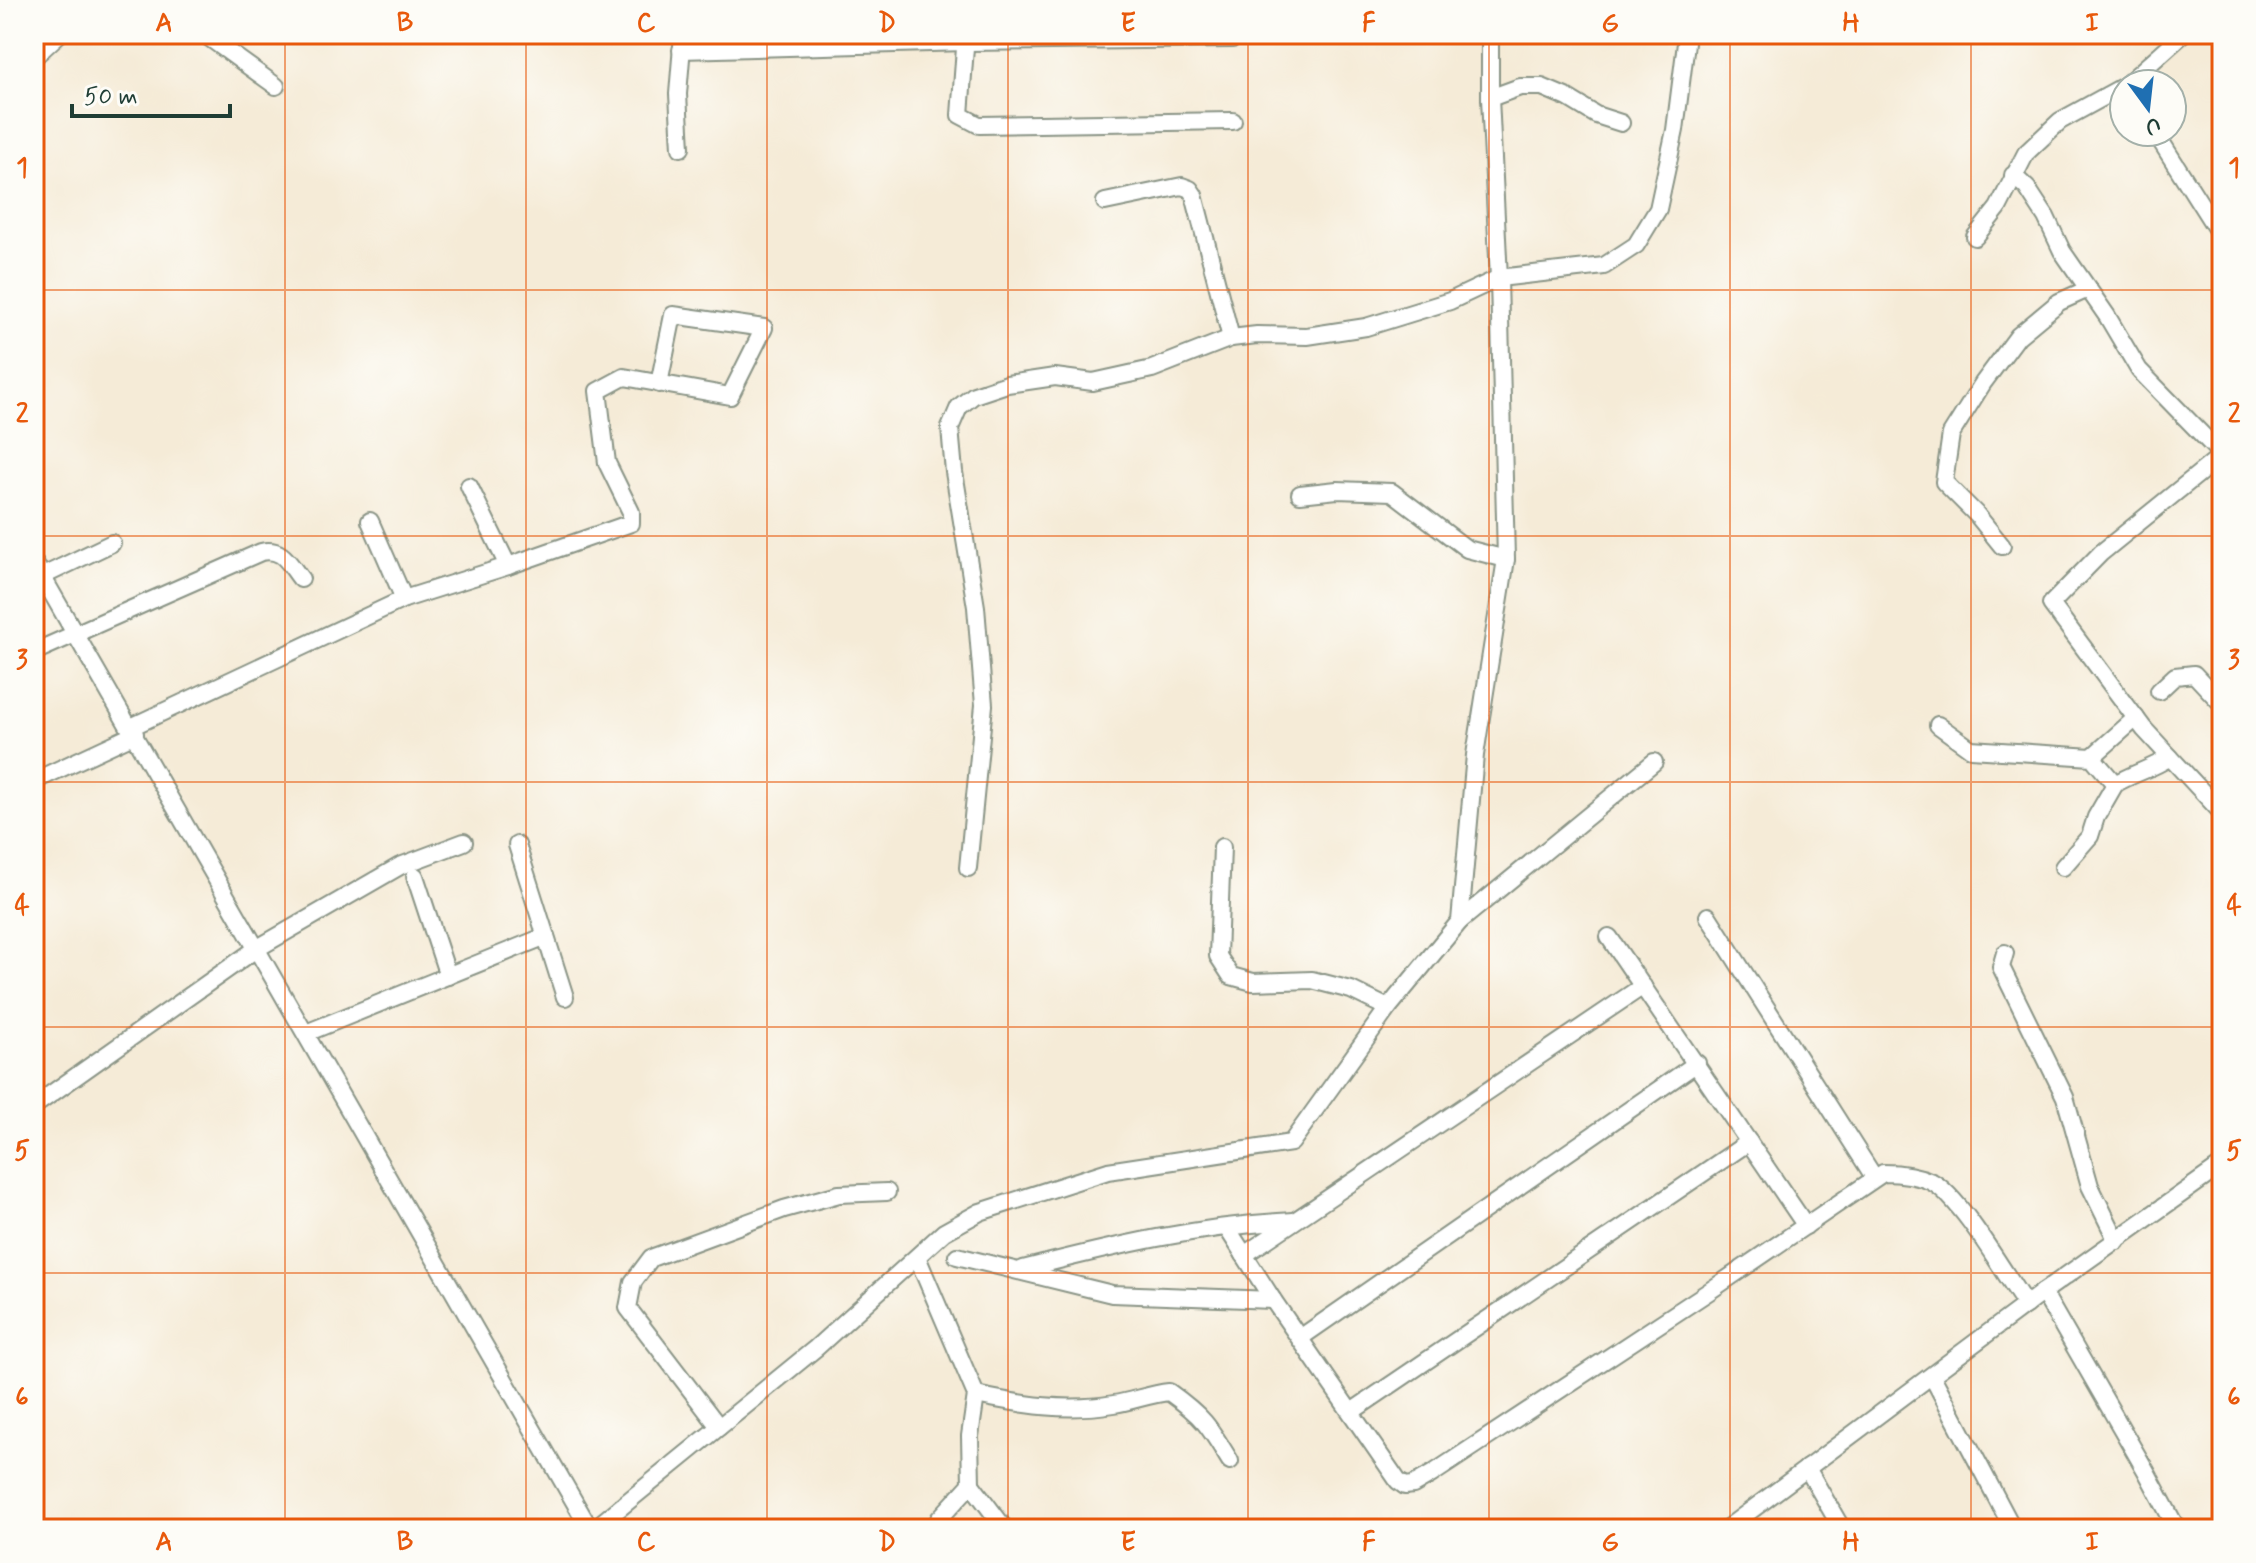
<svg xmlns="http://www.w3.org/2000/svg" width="2256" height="1563" viewBox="0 0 2256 1563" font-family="Mynerve,sans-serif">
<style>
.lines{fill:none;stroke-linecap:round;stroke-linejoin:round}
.minor-casing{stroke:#8a9486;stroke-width:20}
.minor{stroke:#fff;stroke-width:16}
.grid{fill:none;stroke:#e8590c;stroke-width:2;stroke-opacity:0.55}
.neatline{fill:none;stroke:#e8590c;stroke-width:3}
.grid-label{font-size:26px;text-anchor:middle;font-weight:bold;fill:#e8590c}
</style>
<rect width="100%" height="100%" fill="#fdfcf7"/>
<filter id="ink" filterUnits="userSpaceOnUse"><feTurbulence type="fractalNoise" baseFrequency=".0125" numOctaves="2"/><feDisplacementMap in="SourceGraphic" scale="16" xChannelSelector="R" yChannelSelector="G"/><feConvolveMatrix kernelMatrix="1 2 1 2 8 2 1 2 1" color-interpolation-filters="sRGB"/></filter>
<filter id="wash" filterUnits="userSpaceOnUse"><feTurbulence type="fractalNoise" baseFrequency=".006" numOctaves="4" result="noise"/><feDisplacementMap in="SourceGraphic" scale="32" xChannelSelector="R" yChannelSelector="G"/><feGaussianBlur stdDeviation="1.8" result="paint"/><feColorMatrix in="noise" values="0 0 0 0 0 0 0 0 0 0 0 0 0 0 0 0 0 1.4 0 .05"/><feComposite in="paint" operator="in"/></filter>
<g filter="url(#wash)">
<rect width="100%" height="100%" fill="#f5ebd7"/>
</g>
<g filter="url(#ink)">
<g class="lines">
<defs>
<g id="minor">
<polyline points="204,34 276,86"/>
<polyline points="966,34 960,115 979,125 1233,121"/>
<polyline points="681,50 966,42 1232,39 1238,34"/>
<polyline points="34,57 59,34"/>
<polyline points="2127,84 2183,34"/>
<polyline points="1490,98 1520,87 1542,87 1568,98 1596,115 1621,123"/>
<polyline points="2155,132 2222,238"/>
<polyline points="681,148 678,94 683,34"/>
<polyline points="2013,175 2027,188 2046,217 2062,251 2107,316 2139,370 2222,455"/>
<polyline points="1105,202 1182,186 1190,189 1194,195 1231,338"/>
<polyline points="1975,237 1998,208 2026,153 2060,121 2124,86"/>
<polyline points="2222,455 2101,553 2051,604 2144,729 2222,813"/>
<polyline points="1300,494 1337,490 1392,492 1467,549 1506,559"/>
<polyline points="2002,546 1977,515 1944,482 1951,434 1983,383 2018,336 2059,302 2088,289"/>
<polyline points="34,562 590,1529"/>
<polyline points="508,566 631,523 631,512 607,463 598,391 624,377 730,396 764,328 673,315 659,384"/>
<polyline points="43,576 112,543"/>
<polyline points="404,599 508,566 469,486"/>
<path d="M34,652l227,-100c22,-5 28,12 40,27"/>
<polyline points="2159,691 2175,676 2194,674 2222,704"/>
<path d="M1938,725l33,24 121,8 23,27c18,-11 37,-15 55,-27"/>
<polyline points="131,727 404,599 370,521"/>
<polyline points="2092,757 2136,718"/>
<polyline points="34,781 135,734"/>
<polyline points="517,845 565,997"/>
<polyline points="1222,847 1218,956 1231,976 1253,982 1312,980 1351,990 1388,1008"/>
<polyline points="2063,867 2090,836 2096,817 2115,784"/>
<polyline points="968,868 984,705 976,607 954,472 950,428 959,407 974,395 1007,384 1055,377 1093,382 1152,369 1231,338 1257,335 1307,336 1366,327 1450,301 1499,278 1604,266 1636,245 1658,209 1675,130 1686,43"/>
<polyline points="415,876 448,976"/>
<polyline points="1708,916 1874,1177"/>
<polyline points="1460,921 1654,762"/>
<polyline points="1609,937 1806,1226"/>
<polyline points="2005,953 2001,967 2065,1097 2090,1186 2117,1241"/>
<polyline points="306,1033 546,936"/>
<polyline points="34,1106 256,949 400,866 464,842"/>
<path d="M1227,1228l46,72 125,181 7,5 8,-1 19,-11 276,-182 175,-119c15,0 34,2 49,9 28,14 74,94 94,123"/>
<polyline points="1244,1255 1643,986"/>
<polyline points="957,1256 1112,1294 1273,1300"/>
<polyline points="917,1257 976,1395 970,1436 971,1484 1005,1529"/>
<path d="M1023,1269c90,-23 179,-44 271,-48"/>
<polyline points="2043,1292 2146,1471 2177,1529"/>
<polyline points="1300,1338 1697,1063"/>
<polyline points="1932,1376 2013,1529"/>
<path d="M976,1395c47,10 91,17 138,9 19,-3 36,-10 55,-12 35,25 40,34 61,69"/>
<polyline points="1351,1412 1749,1142"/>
<polyline points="719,1427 628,1308 633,1282 651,1258 784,1209 839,1194 887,1192"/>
<polyline points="1807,1468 1842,1529"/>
<polyline points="594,1529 816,1348 944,1232 980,1212 1108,1171 1291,1143 1388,1008 1460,921 1475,755 1506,559 1499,278 1490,98 1490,34"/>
<polyline points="941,1529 939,1519 971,1484"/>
<polyline points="1726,1529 2043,1292 2222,1165"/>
</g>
</defs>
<use href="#minor" class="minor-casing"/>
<use href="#minor" class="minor"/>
</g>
</g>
<path class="grid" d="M285,34v1495M526,34v1495M767,34v1495M1008,34v1495M1248,34v1495M1489,34v1495M1730,34v1495M1971,34v1495M34,290h2188M34,536h2188M34,782h2188M34,1027h2188M34,1273h2188"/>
<rect width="2256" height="1563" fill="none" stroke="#fdfcf7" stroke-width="88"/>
<g transform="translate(2148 108) rotate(165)"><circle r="38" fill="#fdfcf7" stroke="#a4b0a9" stroke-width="2"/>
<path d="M0-6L14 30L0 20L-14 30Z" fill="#1f6fb2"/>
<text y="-12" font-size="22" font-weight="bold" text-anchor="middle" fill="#1f3d34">U</text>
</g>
<path d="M72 104v12h158v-12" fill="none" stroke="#1f3d34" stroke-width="4"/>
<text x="84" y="104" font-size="24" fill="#1f3d34" stroke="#fdfcf7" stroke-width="6" paint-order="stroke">50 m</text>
<rect x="44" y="44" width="2168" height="1475" class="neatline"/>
<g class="grid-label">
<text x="164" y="31">A</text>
<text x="405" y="31">B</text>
<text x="646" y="31">C</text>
<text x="887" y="31">D</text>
<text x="1128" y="31">E</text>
<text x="1369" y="31">F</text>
<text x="1610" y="31">G</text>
<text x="1851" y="31">H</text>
<text x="2092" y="31">I</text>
<text x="22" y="176">1</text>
<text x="2234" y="176">1</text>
<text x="22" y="422">2</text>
<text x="2234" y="422">2</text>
<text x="22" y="668">3</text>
<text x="2234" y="668">3</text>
<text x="22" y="914">4</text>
<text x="2234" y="914">4</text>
<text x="22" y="1159">5</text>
<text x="2234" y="1159">5</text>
<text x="22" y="1405">6</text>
<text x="2234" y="1405">6</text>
<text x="164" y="1550">A</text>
<text x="405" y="1550">B</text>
<text x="646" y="1550">C</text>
<text x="887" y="1550">D</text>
<text x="1128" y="1550">E</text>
<text x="1369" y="1550">F</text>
<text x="1610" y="1550">G</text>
<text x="1851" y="1550">H</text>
<text x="2092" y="1550">I</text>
</g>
</svg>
